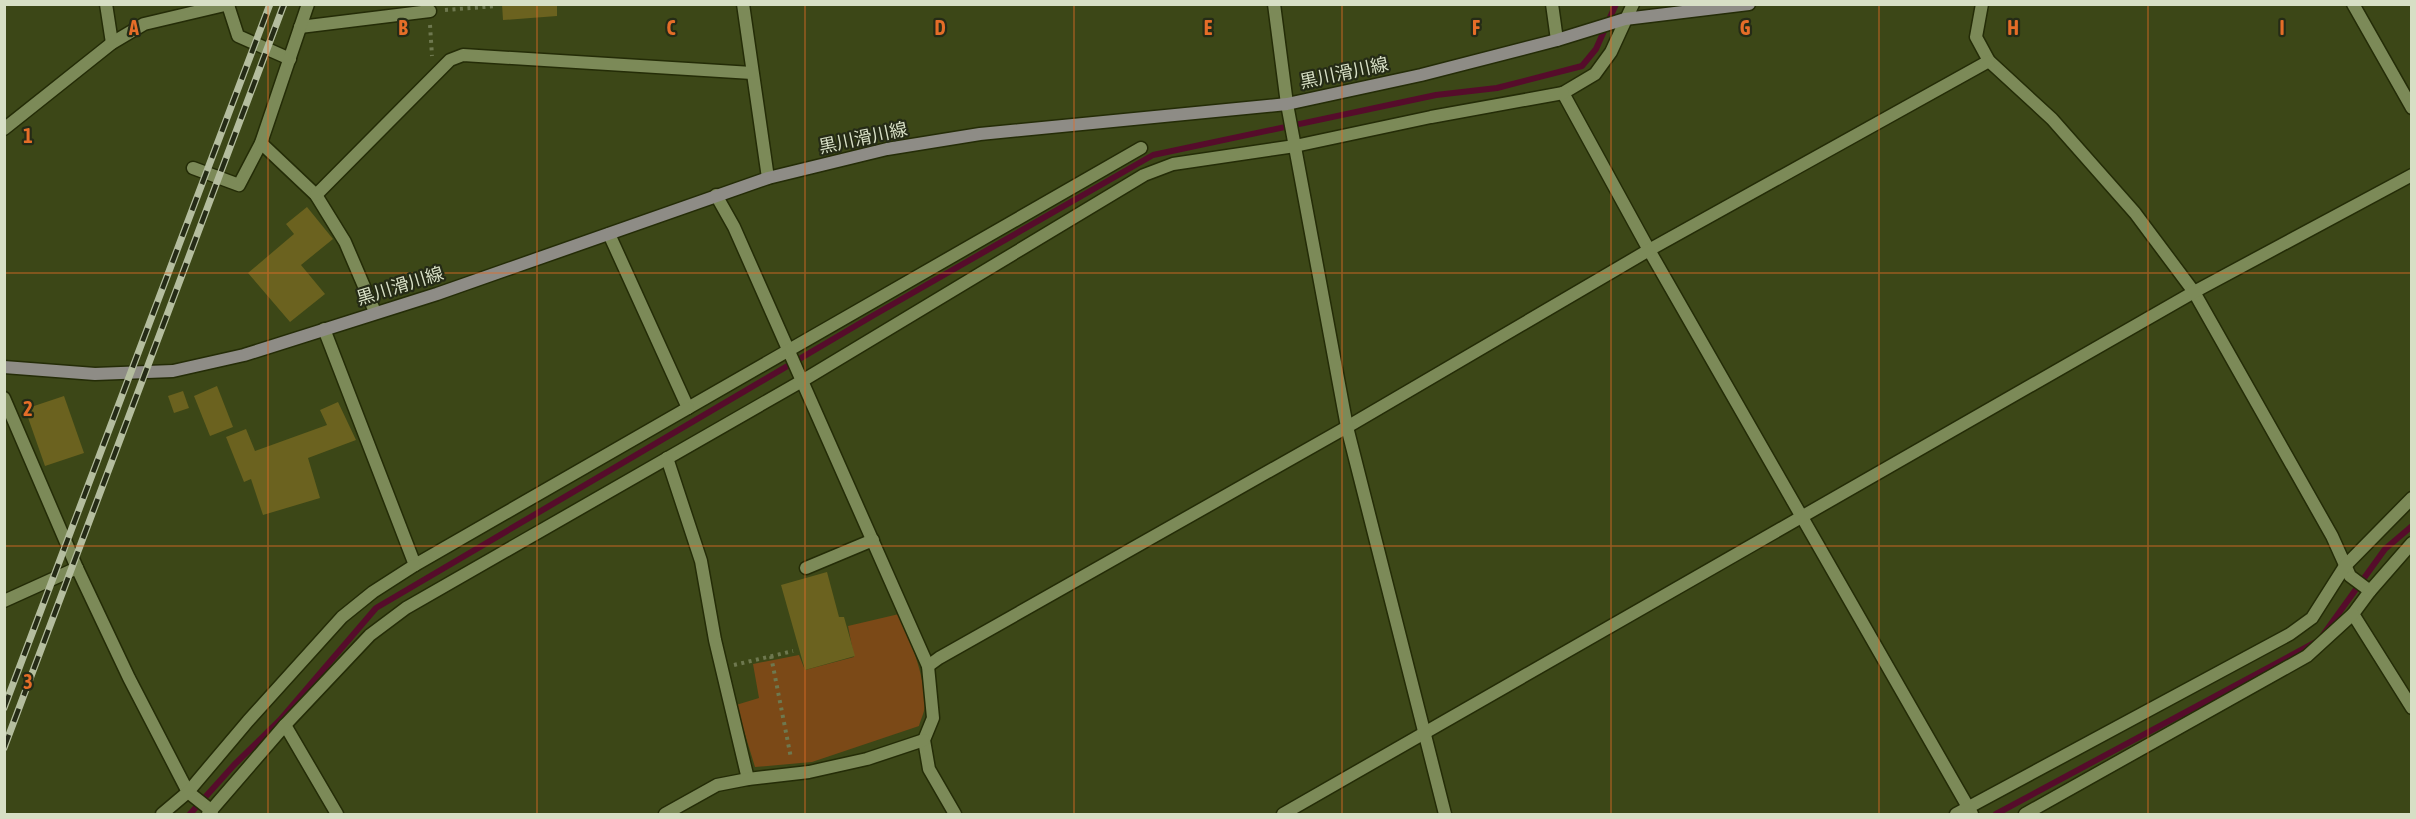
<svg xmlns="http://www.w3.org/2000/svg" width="2416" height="819" viewBox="0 0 2416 819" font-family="'Asap Condensed','Noto Sans JP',sans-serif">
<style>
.green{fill:#7b4917}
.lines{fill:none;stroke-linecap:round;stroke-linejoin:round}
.stream{stroke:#560c2b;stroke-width:6}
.building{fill:#6b621f}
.minor-casing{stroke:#242c07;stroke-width:15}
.tertiary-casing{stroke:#242c07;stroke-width:15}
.secondary-casing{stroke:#242c07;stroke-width:15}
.path{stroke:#6e784f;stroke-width:4;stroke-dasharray:3 4.5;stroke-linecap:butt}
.minor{stroke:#7c8a58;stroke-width:12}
.tertiary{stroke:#7c8a58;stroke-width:12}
.secondary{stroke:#8e8c86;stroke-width:12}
.rail-casing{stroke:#b4bd9e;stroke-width:7}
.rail{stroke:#252b16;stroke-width:4.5;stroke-dasharray:14;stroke-linecap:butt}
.grid{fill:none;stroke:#e56d28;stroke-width:1.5;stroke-opacity:0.55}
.labels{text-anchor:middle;stroke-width:4.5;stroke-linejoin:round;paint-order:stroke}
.street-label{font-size:18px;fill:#d7dfc5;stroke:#252b16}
.grid-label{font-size:20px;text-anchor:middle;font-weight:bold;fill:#e56d28;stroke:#252b16;stroke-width:4.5;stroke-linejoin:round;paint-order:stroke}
</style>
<rect width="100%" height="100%" fill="#3c4717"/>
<path class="green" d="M899,614c12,28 25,59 26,90 0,7 -4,15 -6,22l-107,36 -57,5 -19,-62 23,-7 -6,-34 46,-9 6,15 49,-13 -6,-31z"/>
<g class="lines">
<g class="stream">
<polyline points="2323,635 2385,549 2412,526"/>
<polyline points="190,814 234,765 280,720 376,608 874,315 1153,155 1436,95 1497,88 1582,66 1596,49 1616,4"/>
<polyline points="1996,814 2316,642"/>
</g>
</g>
<g class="building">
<polygon points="502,4 557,4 557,16 503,20"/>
<polygon points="307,207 333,239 301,265 325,294 290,322 248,273 294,234 286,224"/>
<polygon points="217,386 233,427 210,436 194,396"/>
<polygon points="183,391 189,408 174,413 168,396"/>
<polygon points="64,396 84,453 45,466 25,409"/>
<polygon points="338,402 356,440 308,458 320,498 263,515 251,479 244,482 226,437 246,429 255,451 327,425 320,410"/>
<polygon points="827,572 839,617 844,617 855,656 805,670 781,585"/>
</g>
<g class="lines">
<defs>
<g id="minor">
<polyline points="106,4 112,43"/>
<polyline points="743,4 768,178"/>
<polyline points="1552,4 1557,40"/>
<polyline points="1633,4 1611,52 1595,74 1563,93 1649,250 1972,814"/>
<polyline points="1982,4 1976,37 1989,61 2052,119 2135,213 2194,292 2332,536 2350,576 2370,591 2412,543"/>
<polyline points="2353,4 2412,108"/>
<polyline points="228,5 238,36 290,59"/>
<polyline points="300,27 430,11"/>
<polyline points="4,129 112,43 144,24 229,4"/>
<polyline points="261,143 316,195 345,242 375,312"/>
<polyline points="193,168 239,185 261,143 308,4"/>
<polyline points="316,195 450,60 463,55 752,73"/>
<polyline points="716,195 734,227 928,666 933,718 924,740 929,769 955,814"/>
<polyline points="609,234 688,408 1141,148"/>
<polyline points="324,329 415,565 688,408"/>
<polyline points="4,398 77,568 129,678 188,792 212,811"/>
<polyline points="667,458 701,561 715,640 748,779"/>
<polyline points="806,568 873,540"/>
<polyline points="2370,591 2353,614 2412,708"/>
<polyline points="4,601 77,568"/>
<polyline points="928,666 939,658 1347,427 1649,250 1989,61"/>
<polyline points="285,725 337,814"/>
<polyline points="162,814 188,792 248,721 342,617 373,592 415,565"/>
<polyline points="208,814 285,725 370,635 406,608 802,381 1144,175 1173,164 1295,146 1431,117 1563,93"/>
<polyline points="665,814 717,785 748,779 809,772 867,759 924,740"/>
<polyline points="1283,814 2194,292 2412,175"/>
<polyline points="1956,814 2290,634 2312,618 2345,566 2412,498"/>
<polyline points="2025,814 2307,656 2353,614"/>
</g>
<polyline id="tertiary" points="1274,4 1287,104 1347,427 1445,814"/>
<polyline id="secondary" points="4,367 95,374 173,371 244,355 437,294 768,178 887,149 980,134 1287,104 1421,75 1557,40 1625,19 1749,4"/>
</defs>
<use href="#minor" class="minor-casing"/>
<use href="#tertiary" class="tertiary-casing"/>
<use href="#secondary" class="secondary-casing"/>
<g class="path">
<polyline points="445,10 497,6"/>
<polyline points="430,25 432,56"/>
<polyline points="771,656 791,758"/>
<polyline points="734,665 793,651"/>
</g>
<use href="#minor" class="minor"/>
<use href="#tertiary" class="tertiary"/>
<use href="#secondary" class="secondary"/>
<defs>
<g id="rail">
<polyline points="4,708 270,4"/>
<polyline points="4,748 284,4"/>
</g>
</defs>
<use href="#rail" class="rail-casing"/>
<use href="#rail" class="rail"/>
</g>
<path class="grid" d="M268,4v810M537,4v810M805,4v810M1074,4v810M1342,4v810M1611,4v810M1879,4v810M2148,4v810M4,273h2408M4,546h2408"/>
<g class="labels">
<g class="street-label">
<text transform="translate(1344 73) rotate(-12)" y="6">黒川滑川線</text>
<text transform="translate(863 138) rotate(-12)" y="6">黒川滑川線</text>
<text transform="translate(400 286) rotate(-17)" y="6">黒川滑川線</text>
</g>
</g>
<g class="grid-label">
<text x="134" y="35">A</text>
<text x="403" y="35">B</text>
<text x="671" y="35">C</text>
<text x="940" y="35">D</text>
<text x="1208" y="35">E</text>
<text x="1476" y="35">F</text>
<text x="1745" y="35">G</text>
<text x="2013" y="35">H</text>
<text x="2282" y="35">I</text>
<text x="28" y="143">1</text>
<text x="28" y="416">2</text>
<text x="28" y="689">3</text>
</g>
<rect width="2416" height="819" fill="none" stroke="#d7dfc5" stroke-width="12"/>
</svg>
